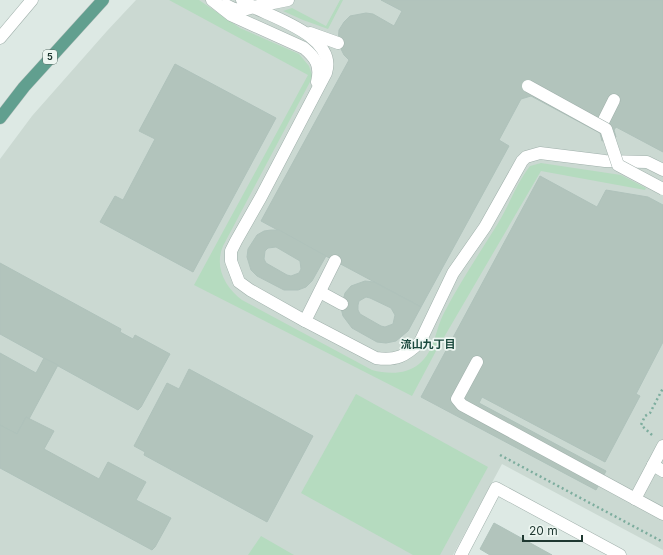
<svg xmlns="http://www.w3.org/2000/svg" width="663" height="555" viewBox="0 0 663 555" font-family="Inter,'Noto Sans JP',sans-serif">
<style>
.built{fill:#cbd9d2}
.green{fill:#b5dbbf}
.building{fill:#b2c4bc;stroke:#afc2bb;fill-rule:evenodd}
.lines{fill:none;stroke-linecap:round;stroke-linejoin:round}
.minor-casing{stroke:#a0b0ab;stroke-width:13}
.major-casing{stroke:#bcc3c1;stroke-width:13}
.path{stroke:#7dad9e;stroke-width:2.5;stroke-dasharray:2 3;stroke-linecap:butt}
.minor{stroke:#fff;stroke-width:12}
.major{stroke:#619f8f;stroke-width:12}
.minor-bridge-casing{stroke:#a0b0ab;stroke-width:13;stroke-linecap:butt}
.minor-bridge{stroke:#fff;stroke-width:12}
.labels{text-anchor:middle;stroke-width:3.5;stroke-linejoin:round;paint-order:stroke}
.shield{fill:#edf6f1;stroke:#5d716b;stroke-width:1}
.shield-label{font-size:9px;font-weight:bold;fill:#1f3831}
.neighbourhood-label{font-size:11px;font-weight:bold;fill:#1b4a3e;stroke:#edf6f1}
</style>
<rect width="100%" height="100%" fill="#dde9e4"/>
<polygon class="built" points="136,0 663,0 663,550 502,464 453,555 0,555 0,159 32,116 107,31"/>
<g class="green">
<path d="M169,0h30l41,28 59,26 10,12 3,9 -1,5 -88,166c-9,21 2,41 19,54l130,70c15,4 34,5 47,-6 16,-13 16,-34 25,-51 16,-31 35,-59 53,-88 12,-19 19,-41 33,-59l11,-3 80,12 25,13 -1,2 -104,-19 -105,180 -24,45 -218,-111 114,-210z"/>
<polygon points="340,0 343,0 328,29 303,20 283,11 292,8 326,26"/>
<polygon points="356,394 488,467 440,555 413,555 301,493"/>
<polygon points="261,536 294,555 248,555"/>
</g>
<g class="building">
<polygon points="381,0 663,0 663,152 616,127 614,130 616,137 602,141 600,133 531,96 521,99 499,140 509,146 421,307 335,261 261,221 349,60 344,55 338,43 339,30 344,22 350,16 366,13 373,14 394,26 402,11"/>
<polygon points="175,64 276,118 193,272 100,222 115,196 123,200 155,139 139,131"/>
<polygon points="540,176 597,207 606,190 648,197 663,205 663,342 636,394 640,396 605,462 482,397 479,403 606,471 596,490 421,397"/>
<path d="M271,230h8l47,26 -14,25 -6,6 -8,3h-14l-27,-14 -6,-6 -4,-13 1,-8 9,-14 7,-4zM276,247l24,14 1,8 -2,4 -8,3 -4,-1 -21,-12 -2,-4 1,-8 3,-3z"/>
<polygon points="0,263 121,329 120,332 133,339 135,335 170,354 141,407 138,410 0,334"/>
<path d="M365,281l9,1 47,25 -13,24 -12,10 -10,2 -9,-1 -25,-14 -9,-12 -2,-8 4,-15 6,-7zM366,297l4,1 21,10 4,7 -2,9 -8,3 -4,-1 -21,-12 -2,-4v-5l1,-4z"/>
<polygon points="0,353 36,373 44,358 58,365 29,419 26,417 17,434 0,425"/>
<polygon points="189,369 313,436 267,522 144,455 145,452 134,446 167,383 179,389"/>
<polygon points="26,417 54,431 44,449 99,479 108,462 146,482 136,500 171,518 155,547 152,550 0,468 0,425 17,434"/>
<polygon points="494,523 552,555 490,555 480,549"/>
</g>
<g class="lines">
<defs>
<g id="minor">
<path d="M212,0l19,15 73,33c12,10 17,18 13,34"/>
<path d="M226,5c10,6 17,6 27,2l-11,-7"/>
<path d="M253,7c25,12 84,31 73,66l-65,124 -25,44 -5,10v10l8,21 11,8 55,31 71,37c20,3 30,-2 44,-16l33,-69 32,-46 37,-66 4,-4 14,-4 65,8 42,1 16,8"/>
<polyline points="253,7 288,0"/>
<polyline points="310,33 338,43"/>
<polyline points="0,38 32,0"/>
<polyline points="601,126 614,100"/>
<polyline points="320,292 342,304"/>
<polyline points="305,321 335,261"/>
<polyline points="477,362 457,399 462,405 663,514"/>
<polyline points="663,446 653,465 663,471"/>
<polyline points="635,499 653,465"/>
<polyline points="461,555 496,488 620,555"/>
</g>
<polyline id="major" points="0,118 24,87 103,0"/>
</defs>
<use href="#minor" class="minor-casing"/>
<use href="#major" class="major-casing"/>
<g class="path">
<polyline points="652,435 641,425 645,416 650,413 663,388"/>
<polyline points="500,455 663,542"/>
</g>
<use href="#minor" class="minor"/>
<use href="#major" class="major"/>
<defs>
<polyline id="minor-bridge" points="528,86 606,129 618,165 663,189"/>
</defs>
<use href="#minor-bridge" class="minor-bridge-casing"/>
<use href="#minor-bridge" class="minor-bridge"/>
</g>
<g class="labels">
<rect class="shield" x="43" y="50" width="14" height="14" rx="3"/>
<g class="shield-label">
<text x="50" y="60">5</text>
</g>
<g class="neighbourhood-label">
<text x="428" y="348">流山九丁目</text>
</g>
</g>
<path d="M523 535v6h59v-6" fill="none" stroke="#1f3831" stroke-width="2"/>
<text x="529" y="535" font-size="12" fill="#1f3831" stroke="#edf6f1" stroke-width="3" paint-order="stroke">20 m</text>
</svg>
